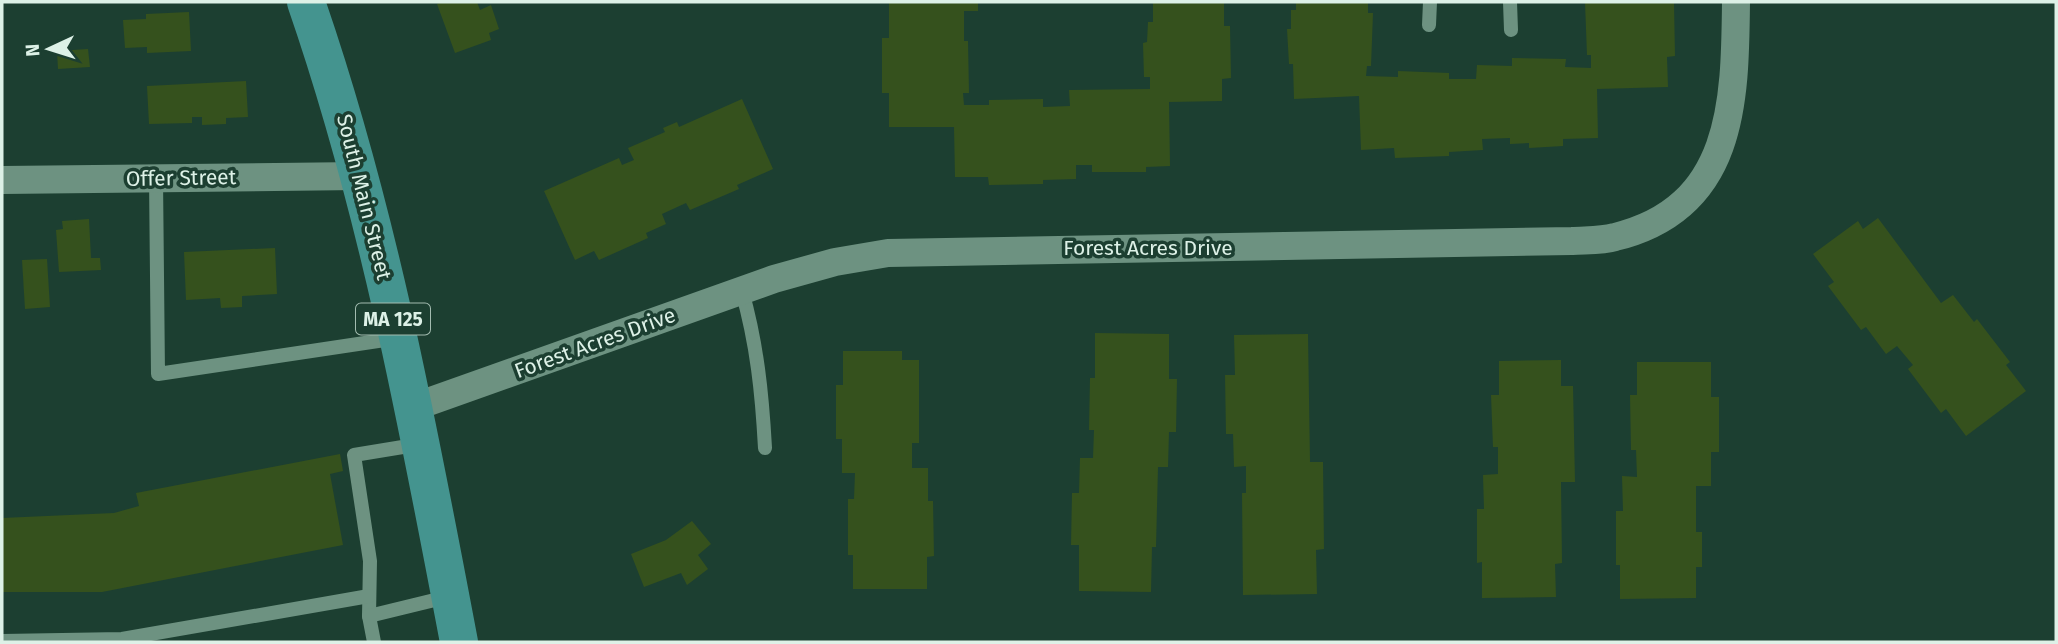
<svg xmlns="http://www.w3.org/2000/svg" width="2058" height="644" viewBox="0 0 2058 644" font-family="'Fira Sans',sans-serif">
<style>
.building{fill:#35511d}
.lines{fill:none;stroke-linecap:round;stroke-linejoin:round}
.lane{stroke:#6d9281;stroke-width:14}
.street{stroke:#6d9281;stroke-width:28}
.primary{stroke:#44948f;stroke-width:38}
.labels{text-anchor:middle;stroke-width:7;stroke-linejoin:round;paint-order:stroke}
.shield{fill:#1c3f31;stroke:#a3bcb0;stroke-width:2}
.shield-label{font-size:19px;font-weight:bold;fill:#ddf1e7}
.street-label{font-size:21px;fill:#ddf1e7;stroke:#1c3f31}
</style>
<rect width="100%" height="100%" fill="#1c3f31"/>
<g class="building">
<polygon points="443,2 477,2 480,10 491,5 499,29 489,33 491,40 455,53 437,4"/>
<polygon points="903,2 978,2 978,11 964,11 964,41 968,41 969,93 963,93 964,105 989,105 989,100 1043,99 1043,107 1070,106 1069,90 1150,89 1150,77 1144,77 1143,43 1147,42 1148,22 1153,22 1153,2 1224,2 1224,26 1230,26 1231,78 1222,79 1222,101 1169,102 1170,166 1146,167 1146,172 1092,172 1092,165 1076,165 1076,179 1043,180 1043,184 989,185 988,177 955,177 954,127 889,127 889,93 882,93 882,38 889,38 889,3"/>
<polygon points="1296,2 1368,2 1368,13 1373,13 1371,66 1367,66 1366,76 1398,77 1398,71 1449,73 1449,79 1476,79 1477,65 1512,66 1512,58 1566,59 1565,67 1591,68 1591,55 1587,55 1585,2 1593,2 1674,3 1675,56 1667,57 1668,87 1597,89 1598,138 1563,139 1563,146 1529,148 1529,143 1510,144 1510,138 1482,139 1483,150 1449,152 1449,156 1395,158 1394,148 1361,150 1359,96 1294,99 1293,64 1289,64 1287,29 1291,29 1291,10 1296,10"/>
<polygon points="189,12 191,51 147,53 147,47 125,48 123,20 146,19 146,14"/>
<polygon points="88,49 90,67 58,69 57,51"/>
<polygon points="246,81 248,117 226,118 226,124 202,125 202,117 192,117 192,123 149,124 147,86"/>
<polygon points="742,99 773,169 737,185 739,189 690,210 686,203 662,214 666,224 646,233 648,238 599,260 594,251 575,260 544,191 619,158 622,165 634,160 628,148 665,132 663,128 677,122 679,127"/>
<polygon points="1878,218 1941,303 1953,295 1974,322 1977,319 2010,362 2006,365 2026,391 1966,436 1946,409 1941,413 1908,369 1913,365 1897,346 1886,354 1866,327 1861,330 1828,286 1834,282 1813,254 1858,221 1863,229"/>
<polygon points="89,219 91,258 100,258 101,270 59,272 56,230 63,229 62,221"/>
<polygon points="275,248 277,294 242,296 242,307 221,308 220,298 186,300 184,252"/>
<polygon points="47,259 50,307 25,309 22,260"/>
<polygon points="1095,333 1169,334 1169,379 1177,379 1176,432 1169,432 1168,467 1158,467 1156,547 1152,547 1151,592 1079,591 1079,545 1071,545 1072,493 1079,493 1080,458 1093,458 1094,430 1089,430 1090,378 1095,378"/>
<polygon points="1308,334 1310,462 1323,462 1324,549 1316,550 1317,594 1243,595 1242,493 1246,493 1246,466 1234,467 1233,434 1226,434 1225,375 1235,375 1234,335"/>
<polygon points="843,351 902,351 902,360 919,360 919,443 912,443 912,468 928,468 928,501 933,501 934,556 927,557 927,589 853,589 853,555 848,555 848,499 854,499 855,473 842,473 842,439 836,439 836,385 843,385"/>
<polygon points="1561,360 1561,386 1573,386 1575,482 1561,482 1562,563 1555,564 1556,597 1482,598 1482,562 1477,563 1477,509 1484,509 1483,475 1498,474 1498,447 1493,447 1491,395 1499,395 1499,361"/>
<polygon points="1637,362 1711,362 1711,397 1719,397 1719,452 1711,452 1711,486 1696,486 1696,532 1702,532 1702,567 1696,567 1696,598 1620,599 1620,565 1616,565 1616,511 1623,511 1622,476 1637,477 1636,450 1631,450 1630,395 1637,395"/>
<polygon points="340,454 343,471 330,474 343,545 102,592 2,592 2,518 114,513 139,506 136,493"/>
<polygon points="692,521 711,544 698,555 708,569 687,585 681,573 644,587 631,554 666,540"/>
</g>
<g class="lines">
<g class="lane">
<polyline points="1510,2 1511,30"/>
<polyline points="1429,25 1430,2"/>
<polyline points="156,178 158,374 398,338"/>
<path d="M742,291c15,53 20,102 23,157"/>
<polyline points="369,616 370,561 354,455 421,444"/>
<polyline points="2,641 122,639 369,596"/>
<polyline points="374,642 369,616 447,597"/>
</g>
<g class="street">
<polyline points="2,180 359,176"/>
<path d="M414,407l360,-128 61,-17 53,-9 684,-12c14,-1 30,0 43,-4 119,-29 120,-135 121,-235"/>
</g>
<path class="primary" d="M306,2c72,208 112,424 153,640"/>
</g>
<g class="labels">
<rect class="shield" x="356" y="303.5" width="74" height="31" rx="5"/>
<g class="shield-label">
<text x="393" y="326">MA 125</text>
</g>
<g class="street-label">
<text transform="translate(181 178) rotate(-1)" y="7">Offer Street</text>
<text transform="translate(364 197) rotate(76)" y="7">South Main Street</text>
<text x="1148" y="255">Forest Acres Drive</text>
<text transform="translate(595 343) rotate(-20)" y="7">Forest Acres Drive</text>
</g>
</g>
<rect width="2058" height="644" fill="none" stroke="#ddf1e7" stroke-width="7"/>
<g transform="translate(49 49) rotate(266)" stroke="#1c3f31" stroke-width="5" paint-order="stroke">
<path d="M0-5L12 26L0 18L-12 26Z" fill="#ddf1e7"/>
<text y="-10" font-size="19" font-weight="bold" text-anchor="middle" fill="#ddf1e7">N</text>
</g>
</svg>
